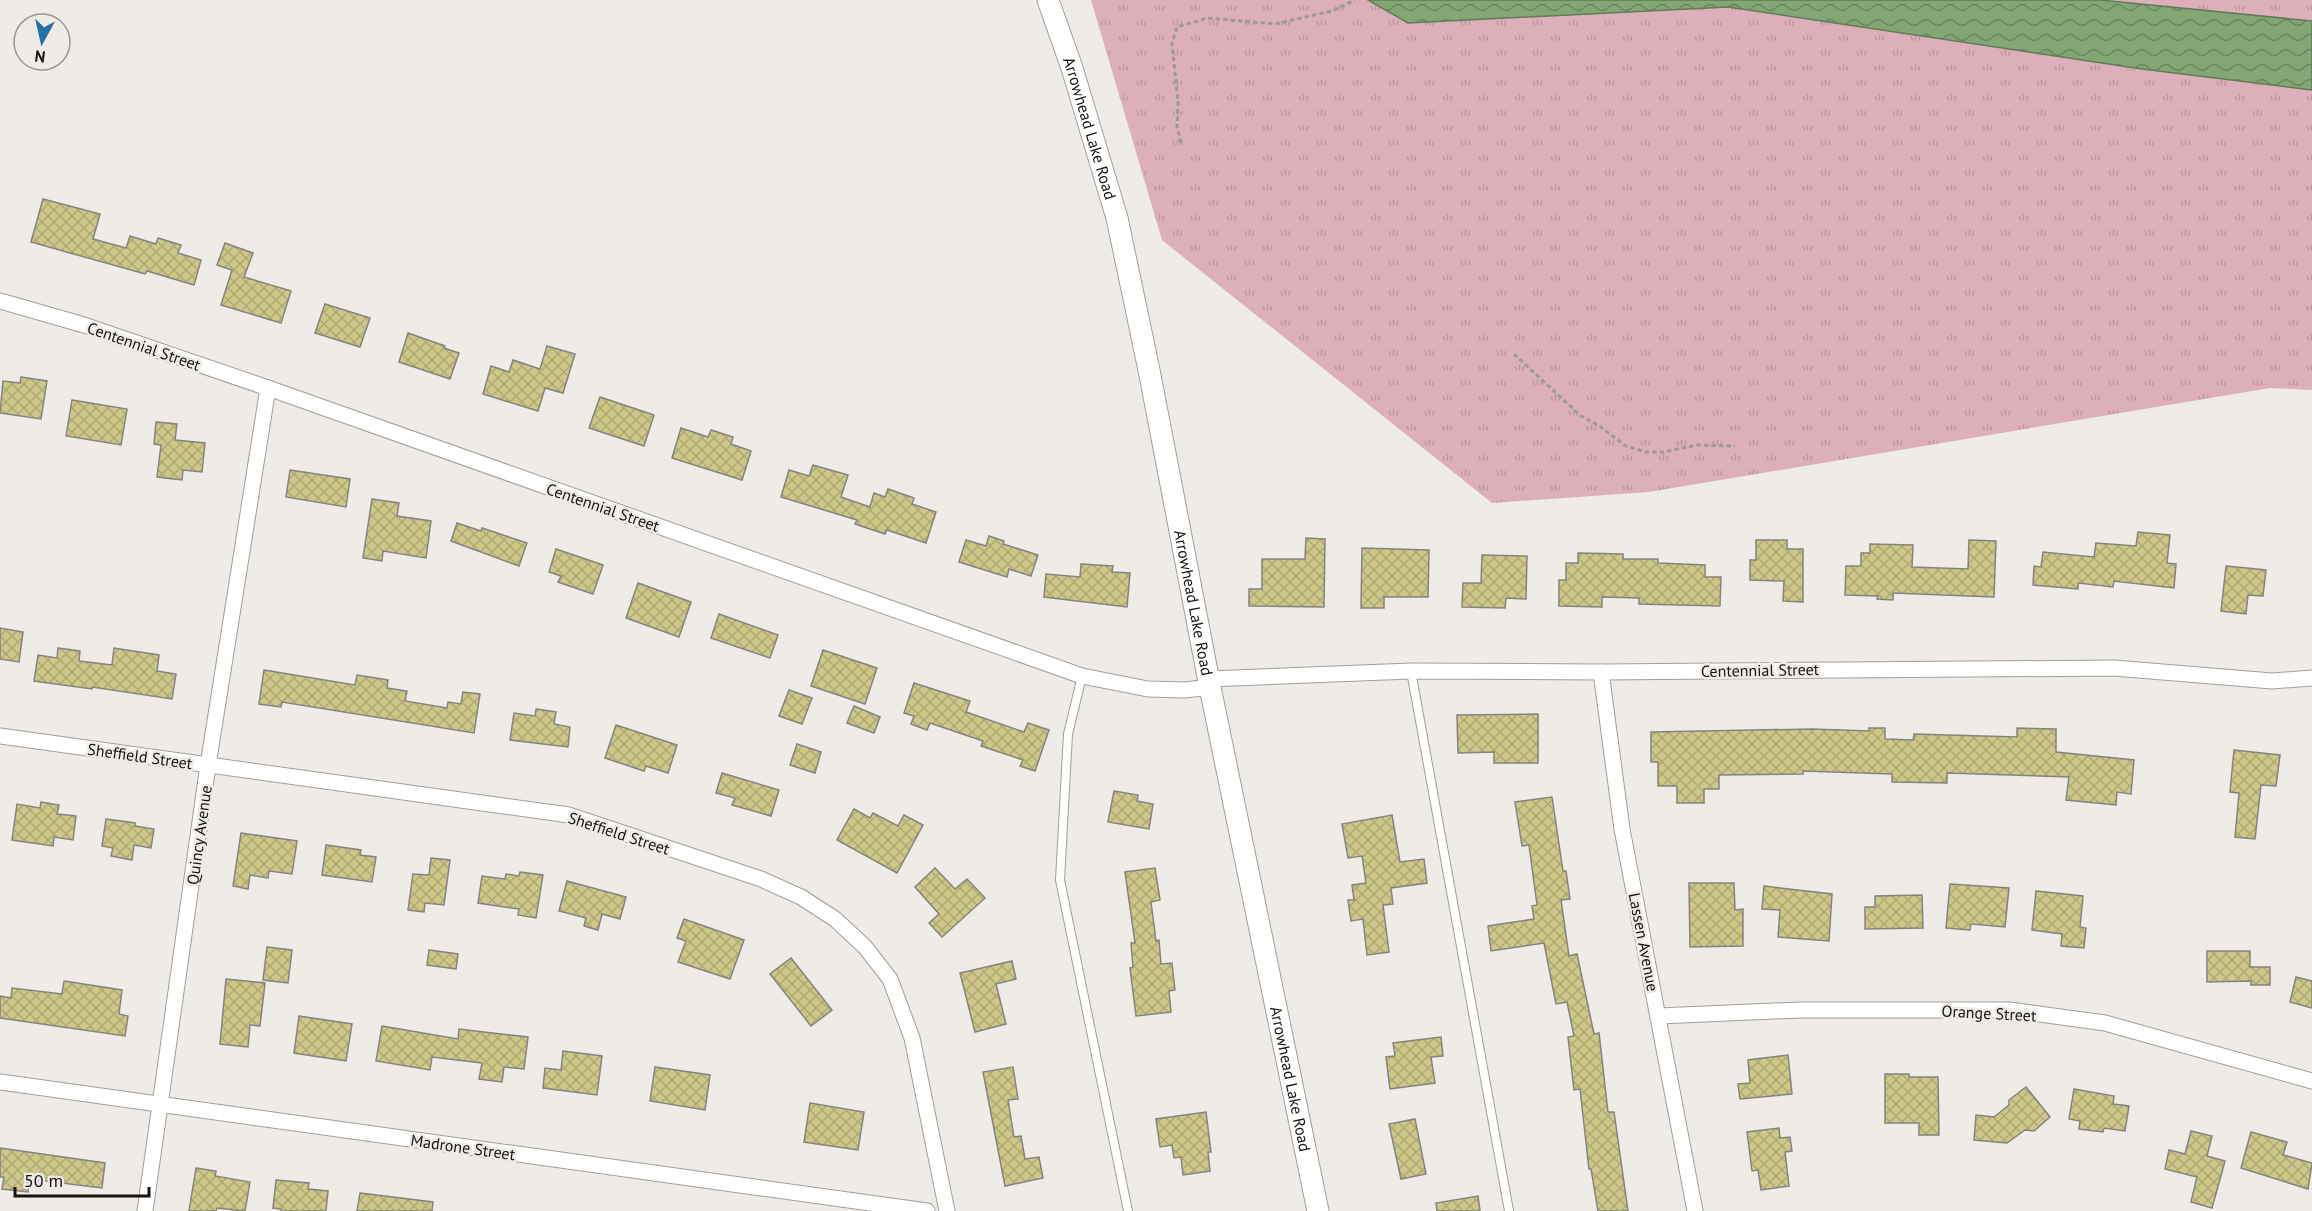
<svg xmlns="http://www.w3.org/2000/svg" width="2312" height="1211" viewBox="0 0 2312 1211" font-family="'PT Sans',sans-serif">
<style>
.grass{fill:url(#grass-tufts)}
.water{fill:url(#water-waves);stroke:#627b58;stroke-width:1.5}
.building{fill:url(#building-cross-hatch);stroke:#84847f;stroke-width:1.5}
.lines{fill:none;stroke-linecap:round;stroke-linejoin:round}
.lane-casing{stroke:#a29e9a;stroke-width:10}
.street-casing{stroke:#a29e9a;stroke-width:17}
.secondary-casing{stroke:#a29e9a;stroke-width:23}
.path{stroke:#9d9a98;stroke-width:3;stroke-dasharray:4.5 3;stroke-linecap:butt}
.lane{stroke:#fff;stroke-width:8}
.street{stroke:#fff;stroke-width:15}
.secondary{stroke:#fff;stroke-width:21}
.labels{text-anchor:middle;stroke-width:5;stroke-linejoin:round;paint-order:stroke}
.street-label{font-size:16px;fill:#161514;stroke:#efebe7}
</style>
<defs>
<pattern id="grass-tufts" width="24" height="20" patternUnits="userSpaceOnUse" patternTransform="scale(1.5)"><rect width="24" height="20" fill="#ddafbb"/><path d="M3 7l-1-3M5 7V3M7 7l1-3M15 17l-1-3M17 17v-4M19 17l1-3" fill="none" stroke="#bd96a0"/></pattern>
<pattern id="water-waves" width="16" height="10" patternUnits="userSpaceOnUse" patternTransform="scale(1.5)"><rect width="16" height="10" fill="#82a775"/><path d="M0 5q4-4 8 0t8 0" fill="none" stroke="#69875f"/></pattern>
<pattern id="building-cross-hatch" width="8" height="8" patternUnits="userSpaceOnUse" patternTransform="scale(1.5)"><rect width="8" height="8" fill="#cdc788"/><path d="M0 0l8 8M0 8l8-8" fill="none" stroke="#afaa74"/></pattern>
</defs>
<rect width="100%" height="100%" fill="#efebe7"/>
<polygon class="grass" points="1091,0 2312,0 2312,390 2270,388 1649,492 1492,503 1162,240"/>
<polygon class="water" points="1368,0 2100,0 2312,21 2312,90 2142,69 1728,7 1408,23"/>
<g class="building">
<polygon points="43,199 100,214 93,239 126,248 130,236 156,244 158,238 181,245 178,253 201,260 194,285 147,271 145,274 31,242"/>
<polygon points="225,243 253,253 244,277 291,291 281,323 221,305 232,270 217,265"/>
<polygon points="325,304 370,318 360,347 315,333"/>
<polygon points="408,333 445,346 444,348 459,353 450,379 399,362"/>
<polygon points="547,346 575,354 563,393 545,388 538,411 483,394 491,366 509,372 513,360 540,369"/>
<polygon points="21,377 47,381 41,419 0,413 3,381 20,383"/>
<polygon points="600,397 654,415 644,446 589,428"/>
<polygon points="72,400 127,409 121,445 66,436"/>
<polygon points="156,422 177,424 175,440 205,443 202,472 183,470 182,480 157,477 161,445 154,444"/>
<polygon points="681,428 708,437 711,430 733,437 731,444 751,451 742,480 672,458"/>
<polygon points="813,465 848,475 841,497 870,507 874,493 885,497 888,489 914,498 912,504 936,512 926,543 887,530 885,534 855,524 857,520 781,497 789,470 809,476"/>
<polygon points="290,470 350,479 346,507 286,497"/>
<polygon points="372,499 399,503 397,516 431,521 426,558 383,551 382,561 363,558"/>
<polygon points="457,523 481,531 482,528 527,543 519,566 451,541"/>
<polygon points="2138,532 2170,535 2167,563 2176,564 2174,588 2114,581 2113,587 2078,583 2078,589 2033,585 2034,566 2041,567 2043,552 2094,557 2096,543 2136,546"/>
<polygon points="989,536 1004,541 1003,544 1038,555 1031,576 1009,569 1007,577 959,562 966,540 986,546"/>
<polygon points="1306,538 1325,539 1324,607 1249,606 1249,589 1262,589 1262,559 1305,559"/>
<polygon points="1756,540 1787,540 1787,549 1803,549 1803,602 1783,601 1784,581 1750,580 1750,560 1756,560"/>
<polygon points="1969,540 1996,541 1994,597 1893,593 1893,600 1877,599 1878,596 1845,595 1846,566 1861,566 1861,553 1870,553 1870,544 1913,545 1912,567 1968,569"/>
<polygon points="1362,548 1429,550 1428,597 1384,597 1384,608 1361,608"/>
<polygon points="556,549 603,565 593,594 558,582 561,576 549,572"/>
<polygon points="1578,553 1623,554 1623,559 1658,559 1658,563 1705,565 1705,577 1721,577 1720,606 1639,604 1639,598 1602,597 1602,607 1559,606 1559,580 1566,580 1566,563 1578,563"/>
<polygon points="1482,555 1527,556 1526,599 1506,598 1505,608 1462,607 1463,583 1481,583"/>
<polygon points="1081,564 1113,566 1112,572 1130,573 1127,607 1044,597 1046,574 1080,577"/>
<polygon points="2226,566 2266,570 2263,596 2248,595 2246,614 2221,611"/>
<polygon points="638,583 691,602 679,637 626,618"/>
<polygon points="719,614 778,635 770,658 711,638"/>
<polygon points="0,628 23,632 19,662 0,659"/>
<polygon points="58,648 80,651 79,661 112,665 114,648 159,655 157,671 176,674 172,699 92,687 92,689 34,681 38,655 57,658"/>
<polygon points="823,650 877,668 865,704 811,686"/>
<polygon points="264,670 355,685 357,675 388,680 387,688 407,691 405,701 447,708 448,702 461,704 463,692 480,694 474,733 282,702 281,707 259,704"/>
<polygon points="914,683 970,701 966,712 1024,732 1028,723 1049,730 1035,771 1020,766 1023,760 981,746 983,741 930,723 927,730 911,724 914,716 904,713"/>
<polygon points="789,690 812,698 802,724 779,716"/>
<polygon points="854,706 880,717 874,733 847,723"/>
<polygon points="536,709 556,712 554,724 570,727 568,747 510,740 514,713 535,716"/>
<polygon points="1538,714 1538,763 1494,763 1494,752 1458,753 1457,715"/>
<polygon points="616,725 677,745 668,773 646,766 644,771 605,758"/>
<polygon points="1869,728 1885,728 1885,739 1913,740 1914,734 2017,737 2017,728 2056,729 2056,752 2134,760 2131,794 2117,792 2116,805 2066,800 2069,777 1947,773 1947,783 1892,782 1892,774 1803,771 1803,774 1719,775 1719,789 1704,789 1704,803 1677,803 1677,786 1658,786 1658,762 1651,762 1651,732 1812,729 1869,731"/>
<polygon points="797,744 821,752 815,773 790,765"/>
<polygon points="2234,750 2280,755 2276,786 2261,785 2255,839 2235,837 2239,793 2230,792"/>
<polygon points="722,773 779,790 771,816 732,805 735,798 716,793"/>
<polygon points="1114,791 1138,795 1137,801 1153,804 1149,829 1108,822"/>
<polygon points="1552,797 1563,871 1566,871 1570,899 1561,900 1569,956 1577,954 1594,1034 1599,1033 1608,1112 1614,1112 1628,1211 1598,1211 1591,1169 1589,1169 1580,1089 1574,1090 1568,1037 1574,1036 1567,1002 1556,1004 1544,943 1491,951 1488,926 1534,919 1532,906 1537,905 1529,845 1522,846 1515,802"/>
<polygon points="41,802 59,805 57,814 76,816 73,840 54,837 53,846 12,840 17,804 40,808"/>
<polygon points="854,809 870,818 873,813 898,826 904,815 923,825 897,873 837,840"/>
<polygon points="1392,815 1400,862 1424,859 1427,883 1391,888 1393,904 1383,905 1389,952 1367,955 1363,919 1351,921 1348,900 1354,900 1352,885 1366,883 1362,856 1348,858 1342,824"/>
<polygon points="106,819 135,823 135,826 154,829 151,848 134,845 132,860 111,856 113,848 102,846"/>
<polygon points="241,833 297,841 292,874 269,871 268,878 250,875 248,889 233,886"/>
<polygon points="326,845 361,850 360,855 376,857 372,882 322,875"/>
<polygon points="431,858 450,860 444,905 425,903 424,912 408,910 413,874 429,875"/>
<polygon points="935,868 955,889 967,879 985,898 942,937 929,923 939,914 915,887"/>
<polygon points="1155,868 1160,900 1151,902 1156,941 1159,940 1161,964 1172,963 1175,990 1169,991 1171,1012 1136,1016 1130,968 1133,967 1131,943 1135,943 1125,872"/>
<polygon points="520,872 543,875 536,918 518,915 519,909 478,903 482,876 505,879 506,874 519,876"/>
<polygon points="567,881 626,897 620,919 602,914 598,930 584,926 586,918 559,911"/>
<polygon points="1689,883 1734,883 1735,910 1743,909 1743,946 1690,947"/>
<polygon points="1950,884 2009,888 2005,927 1971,924 1970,930 1946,928"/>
<polygon points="1764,886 1832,894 1829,941 1778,937 1780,910 1762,909"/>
<polygon points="2036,891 2083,896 2080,927 2086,928 2084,948 2061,946 2062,934 2032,930"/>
<polygon points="1922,895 1923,928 1865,929 1865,907 1875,907 1875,896"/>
<polygon points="684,919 744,940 730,979 678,962 686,941 677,938"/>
<polygon points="267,947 292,950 288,983 263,980"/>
<polygon points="429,950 458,954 456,969 427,965"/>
<polygon points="2207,951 2250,951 2250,967 2270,967 2270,985 2251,985 2251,981 2207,982"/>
<polygon points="791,958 832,1010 811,1026 770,974"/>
<polygon points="1012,961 1016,979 996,984 1006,1024 975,1032 960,973"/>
<polygon points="2296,977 2312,981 2312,1008 2290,1002"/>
<polygon points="226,979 265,983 260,1026 250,1025 248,1047 220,1044"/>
<polygon points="64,981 122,990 119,1014 128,1016 125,1036 0,1018 0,996 11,998 12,988 62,994"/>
<polygon points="299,1016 352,1024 346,1061 294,1053"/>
<polygon points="382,1026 458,1039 459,1029 528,1037 524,1069 504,1067 502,1082 479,1079 482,1063 432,1057 430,1070 376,1061"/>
<polygon points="1441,1037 1443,1056 1431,1057 1435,1083 1390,1089 1386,1057 1395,1056 1393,1043"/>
<polygon points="563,1051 602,1056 597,1095 543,1088 545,1068 561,1070"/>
<polygon points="1788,1055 1792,1094 1740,1099 1738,1084 1750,1083 1748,1060"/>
<polygon points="655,1067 710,1075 705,1110 650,1101"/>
<polygon points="1013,1067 1018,1099 1008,1100 1014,1137 1021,1136 1025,1159 1039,1157 1043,1178 1005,1186 983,1072"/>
<polygon points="1885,1074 1909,1074 1909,1077 1938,1077 1939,1135 1919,1135 1919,1123 1885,1123"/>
<polygon points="2026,1087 2050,1117 2034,1131 2025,1130 2007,1143 1974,1140 1976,1115 1994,1117 2009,1105 2009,1100"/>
<polygon points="2074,1089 2114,1096 2113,1104 2129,1106 2125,1131 2104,1128 2103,1132 2079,1129 2080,1121 2069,1119"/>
<polygon points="810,1103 864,1112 858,1150 804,1142"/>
<polygon points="1206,1112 1211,1152 1208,1152 1210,1171 1183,1175 1181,1157 1174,1158 1172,1145 1160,1147 1156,1119"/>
<polygon points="1415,1119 1426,1174 1401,1179 1389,1124"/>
<polygon points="1779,1128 1780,1138 1790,1137 1792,1151 1785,1152 1789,1186 1761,1190 1758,1170 1752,1171 1747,1132"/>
<polygon points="2191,1131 2212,1136 2207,1156 2225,1161 2212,1208 2191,1202 2197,1177 2165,1169 2169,1150 2185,1154"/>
<polygon points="2251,1132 2287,1142 2283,1155 2312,1163 2308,1189 2241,1168"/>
<polygon points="0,1148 105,1163 102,1188 29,1179 28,1192 2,1189 4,1177 0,1177"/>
<polygon points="196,1168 216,1171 215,1176 250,1182 245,1211 217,1208 216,1211 189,1211"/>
<polygon points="276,1180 309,1183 308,1189 328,1191 326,1211 281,1211 281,1209 273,1208"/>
<polygon points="360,1193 433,1202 432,1211 357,1211"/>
<polygon points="1478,1196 1480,1211 1437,1211 1436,1203"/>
</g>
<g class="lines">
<defs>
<g id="lane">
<polyline points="1411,671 1509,1211"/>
<polyline points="1082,676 1068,734 1060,880 1128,1211"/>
</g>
<g id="street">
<polyline points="0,301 84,325 268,388 1082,676 1148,689 1185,690 1210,687"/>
<polyline points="1601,672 1622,829 1695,1211"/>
<polyline points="1208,679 1411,671 1601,672 2114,668 2272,681 2312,678"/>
<polyline points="0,736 569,815 761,879 801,897 835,919 865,947 890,979 912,1038 947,1211"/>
<polyline points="1659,1016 1800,1010 2010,1010 2105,1023 2312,1081"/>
<polyline points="0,1082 927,1211"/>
<polyline points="145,1211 208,765 268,388"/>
</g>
<g id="secondary">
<path id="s1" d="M1048,0l24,68 45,150 32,152 61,317 108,524"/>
</g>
</defs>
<use href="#lane" class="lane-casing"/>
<use href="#street" class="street-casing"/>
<use href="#secondary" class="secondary-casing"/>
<g class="path">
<polyline points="1181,143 1177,127 1178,103 1172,43 1177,27 1208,18 1275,24 1332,11 1355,0"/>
<polyline points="1514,354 1581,416 1598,425 1626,446 1646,452 1664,452 1697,445 1735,446"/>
</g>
<use href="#lane" class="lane"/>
<use href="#street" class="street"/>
<use href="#secondary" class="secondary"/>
</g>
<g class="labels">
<g class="street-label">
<text dy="6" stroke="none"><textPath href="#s1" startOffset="135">Arrowhead Lake Road</textPath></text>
<text transform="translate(144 346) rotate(19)" y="6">Centennial Street</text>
<text transform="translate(603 507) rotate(19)" y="6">Centennial Street</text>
<text dy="6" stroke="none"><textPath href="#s1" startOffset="621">Arrowhead Lake Road</textPath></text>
<text transform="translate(1760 670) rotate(-1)" y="6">Centennial Street</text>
<text transform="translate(140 756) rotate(8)" y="6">Sheffield Street</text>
<text transform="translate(619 833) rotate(18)" y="6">Sheffield Street</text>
<text transform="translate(199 835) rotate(-82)" y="6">Quincy Avenue</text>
<text transform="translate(1644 942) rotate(79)" y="6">Lassen Avenue</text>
<text transform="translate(1989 1013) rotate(3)" y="6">Orange Street</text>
<text dy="6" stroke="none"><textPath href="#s1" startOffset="1107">Arrowhead Lake Road</textPath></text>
<text transform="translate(463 1147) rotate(8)" y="6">Madrone Street</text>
</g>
</g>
<g transform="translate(42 42) rotate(188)"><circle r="28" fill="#efebe7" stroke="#989593" stroke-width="1.5"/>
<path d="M0-4.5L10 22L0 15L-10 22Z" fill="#2372a4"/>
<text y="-9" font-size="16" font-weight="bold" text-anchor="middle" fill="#161514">N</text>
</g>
<path d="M15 1187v9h134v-9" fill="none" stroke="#161514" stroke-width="3"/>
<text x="24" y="1187" font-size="18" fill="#161514" stroke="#efebe7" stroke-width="4.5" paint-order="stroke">50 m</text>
</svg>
